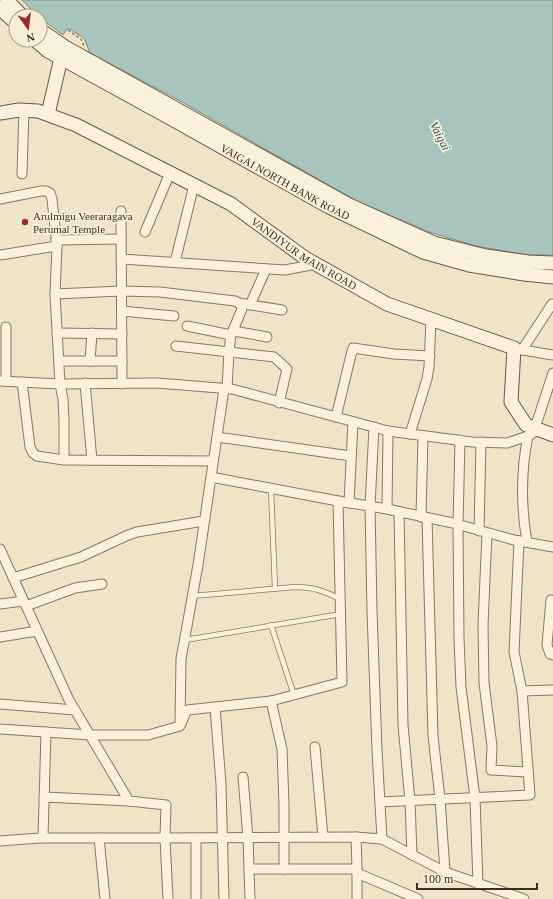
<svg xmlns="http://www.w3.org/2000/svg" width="553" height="899" viewBox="0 0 553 899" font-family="Georgia,serif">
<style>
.water{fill:#a9c4bc;stroke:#6f938a}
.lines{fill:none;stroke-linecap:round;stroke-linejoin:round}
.lane-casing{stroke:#8d765c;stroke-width:6}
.street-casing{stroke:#8d765c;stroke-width:11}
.secondary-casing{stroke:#6f573f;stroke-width:15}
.path{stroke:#8d765c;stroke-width:1.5;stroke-dasharray:3 2;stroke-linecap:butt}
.lane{stroke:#faf1dc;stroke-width:4.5}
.street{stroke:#faf1dc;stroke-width:9}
.secondary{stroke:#faf1dc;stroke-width:13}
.poi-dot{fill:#9e2a2b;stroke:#f7eed8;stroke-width:1.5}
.labels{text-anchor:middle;stroke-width:3.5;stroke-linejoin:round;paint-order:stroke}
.street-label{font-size:11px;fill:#3d2e20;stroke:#f7eed8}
.poi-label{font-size:11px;fill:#3d2e20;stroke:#f7eed8;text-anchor:start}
.water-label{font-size:12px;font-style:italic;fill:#2f5d5a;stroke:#f7eed8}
</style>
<rect width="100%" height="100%" fill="#f0e4c8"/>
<polygon class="water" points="22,0 553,0 553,255 527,255 476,246 429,232 357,201 182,102 90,53 84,38 68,28 63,35 40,18 40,16 37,16"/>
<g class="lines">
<defs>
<g id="lane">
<polyline points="271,489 275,589"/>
<path d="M192,596l103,-9c19,0 29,4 45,12"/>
<polyline points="271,625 294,695"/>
<polyline points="185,640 341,614"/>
</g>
<g id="street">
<polyline points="22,174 24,110"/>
<polyline points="0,199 41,191 46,191 50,193 52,199 57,246 0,255"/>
<polyline points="121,211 122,384"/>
<polyline points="145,232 170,173"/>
<polyline points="56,240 121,239"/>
<polyline points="57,246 55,294 60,384 63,399 64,420 64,460"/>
<polyline points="122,259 285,270 316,264"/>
<polyline points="175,262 194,185"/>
<path d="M55,294l66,-3 39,1 75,9c4,2 6,3 7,8l-11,26 -2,16 -2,38"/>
<polyline points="239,303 282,310"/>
<polyline points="250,305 266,269"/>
<polyline points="122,311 174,316"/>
<polyline points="187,326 231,335"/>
<polyline points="6,327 6,381"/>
<polyline points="234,331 267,337"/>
<polyline points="57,333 122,334"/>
<polyline points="176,346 274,357 287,369 279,403"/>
<polyline points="517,349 553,355"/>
<polyline points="522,350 552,304"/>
<polyline points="59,361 122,361"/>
<polyline points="90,361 92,333"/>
<polyline points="0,381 60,384 157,383 232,389 388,431 472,442 507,443 528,436 538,430"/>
<polyline points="22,382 30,447 33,453 37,456 64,460 213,461"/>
<polyline points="85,383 92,460"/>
<polyline points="336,417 352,351 353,348 394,354 430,356"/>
<polyline points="535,428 553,373"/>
<polyline points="410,434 427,379 429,367 431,319"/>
<polyline points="217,437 351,456"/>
<polyline points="460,440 458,525 459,638 461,687 475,798 478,884"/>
<polyline points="211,477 338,501"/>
<polyline points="349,503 353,422"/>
<polyline points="387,509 388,431"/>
<polyline points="399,512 403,725 410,801 412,855"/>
<polyline points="421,517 423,436"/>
<polyline points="427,518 433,736 440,799 445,872"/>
<polyline points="479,531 481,442"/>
<polyline points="487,533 483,625 484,683 492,746 491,770 528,772"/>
<path d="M527,542c-6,-35 -6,-72 1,-106"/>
<polyline points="0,549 69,700 129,801 166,805 165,838 168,899"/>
<polyline points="13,578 81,557 126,536 137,532 204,521"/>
<polyline points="551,600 547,645 550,654 553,655"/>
<polyline points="0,604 23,601"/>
<polyline points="26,606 75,588 102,584"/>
<polyline points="0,637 37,631"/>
<polyline points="522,691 553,690"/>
<polyline points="271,701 282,749 284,805 284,869"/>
<polyline points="0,704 75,710"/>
<polyline points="215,707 221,784 224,899"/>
<polyline points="180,722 181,659 198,565 224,389"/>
<polyline points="0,729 90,735 148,735 180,726 187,710 271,701 342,682 338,501 387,509 453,523 514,540 553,547"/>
<polyline points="315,747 323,837"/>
<polyline points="243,777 248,838 250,899"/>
<polyline points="44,797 129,801"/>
<polyline points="380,802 530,795 522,691 514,652 519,541"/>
<polyline points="43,838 46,732"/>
<polyline points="99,838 105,899"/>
<polyline points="196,838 196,899"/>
<polyline points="382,839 445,872 524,899"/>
<polyline points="0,841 39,838 165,838 356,837 382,839 377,750 372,611 370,506 374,427"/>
<polyline points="249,869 357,869 356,837"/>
<polyline points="357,869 357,899"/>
<polyline points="357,873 418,899"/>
</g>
<g id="secondary">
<polyline points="7,0 22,16"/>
<polyline points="0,7 6,14 16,23"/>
<polyline points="40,30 65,47 349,205 434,243 486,256 528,262 553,263"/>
<path id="s1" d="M35,40l13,11 122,67 159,89 94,45 46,13 55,9 29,3"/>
<path id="s2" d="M0,113l19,-3 19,1 38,14 155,79 74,54 82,46 127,44 -3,54 15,23 27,10"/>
<polyline points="48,114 61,58 64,51"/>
</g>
</defs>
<use href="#lane" class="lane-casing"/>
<use href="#street" class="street-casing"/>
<use href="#secondary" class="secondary-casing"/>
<polyline class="path" points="68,30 81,39 84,46"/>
<use href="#lane" class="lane"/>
<use href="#street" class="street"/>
<use href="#secondary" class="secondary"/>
</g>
<circle class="poi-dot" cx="25" cy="222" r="4"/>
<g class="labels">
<g class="street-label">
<text dy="4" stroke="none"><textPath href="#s1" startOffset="288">VAIGAI NORTH BANK ROAD</textPath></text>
<text dy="4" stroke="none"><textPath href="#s2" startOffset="341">VANDIYUR MAIN ROAD</textPath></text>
</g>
<g class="poi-label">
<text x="33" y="220">Arulmigu Veeraragava<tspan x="33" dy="13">Perumal Temple</tspan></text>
</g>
<g class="water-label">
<text transform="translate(440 136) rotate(63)" y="4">Vaigai</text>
</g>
</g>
<g transform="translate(28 28) rotate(165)"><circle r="19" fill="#f7eed8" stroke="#ada18e"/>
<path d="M0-3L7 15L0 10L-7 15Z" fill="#9e2a2b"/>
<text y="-6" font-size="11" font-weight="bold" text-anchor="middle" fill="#3d2e20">N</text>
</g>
<path d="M417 883v6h120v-6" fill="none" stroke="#3d2e20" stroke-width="2"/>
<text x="423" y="883" font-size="12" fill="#3d2e20" stroke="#f7eed8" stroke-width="3" paint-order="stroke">100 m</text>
</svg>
